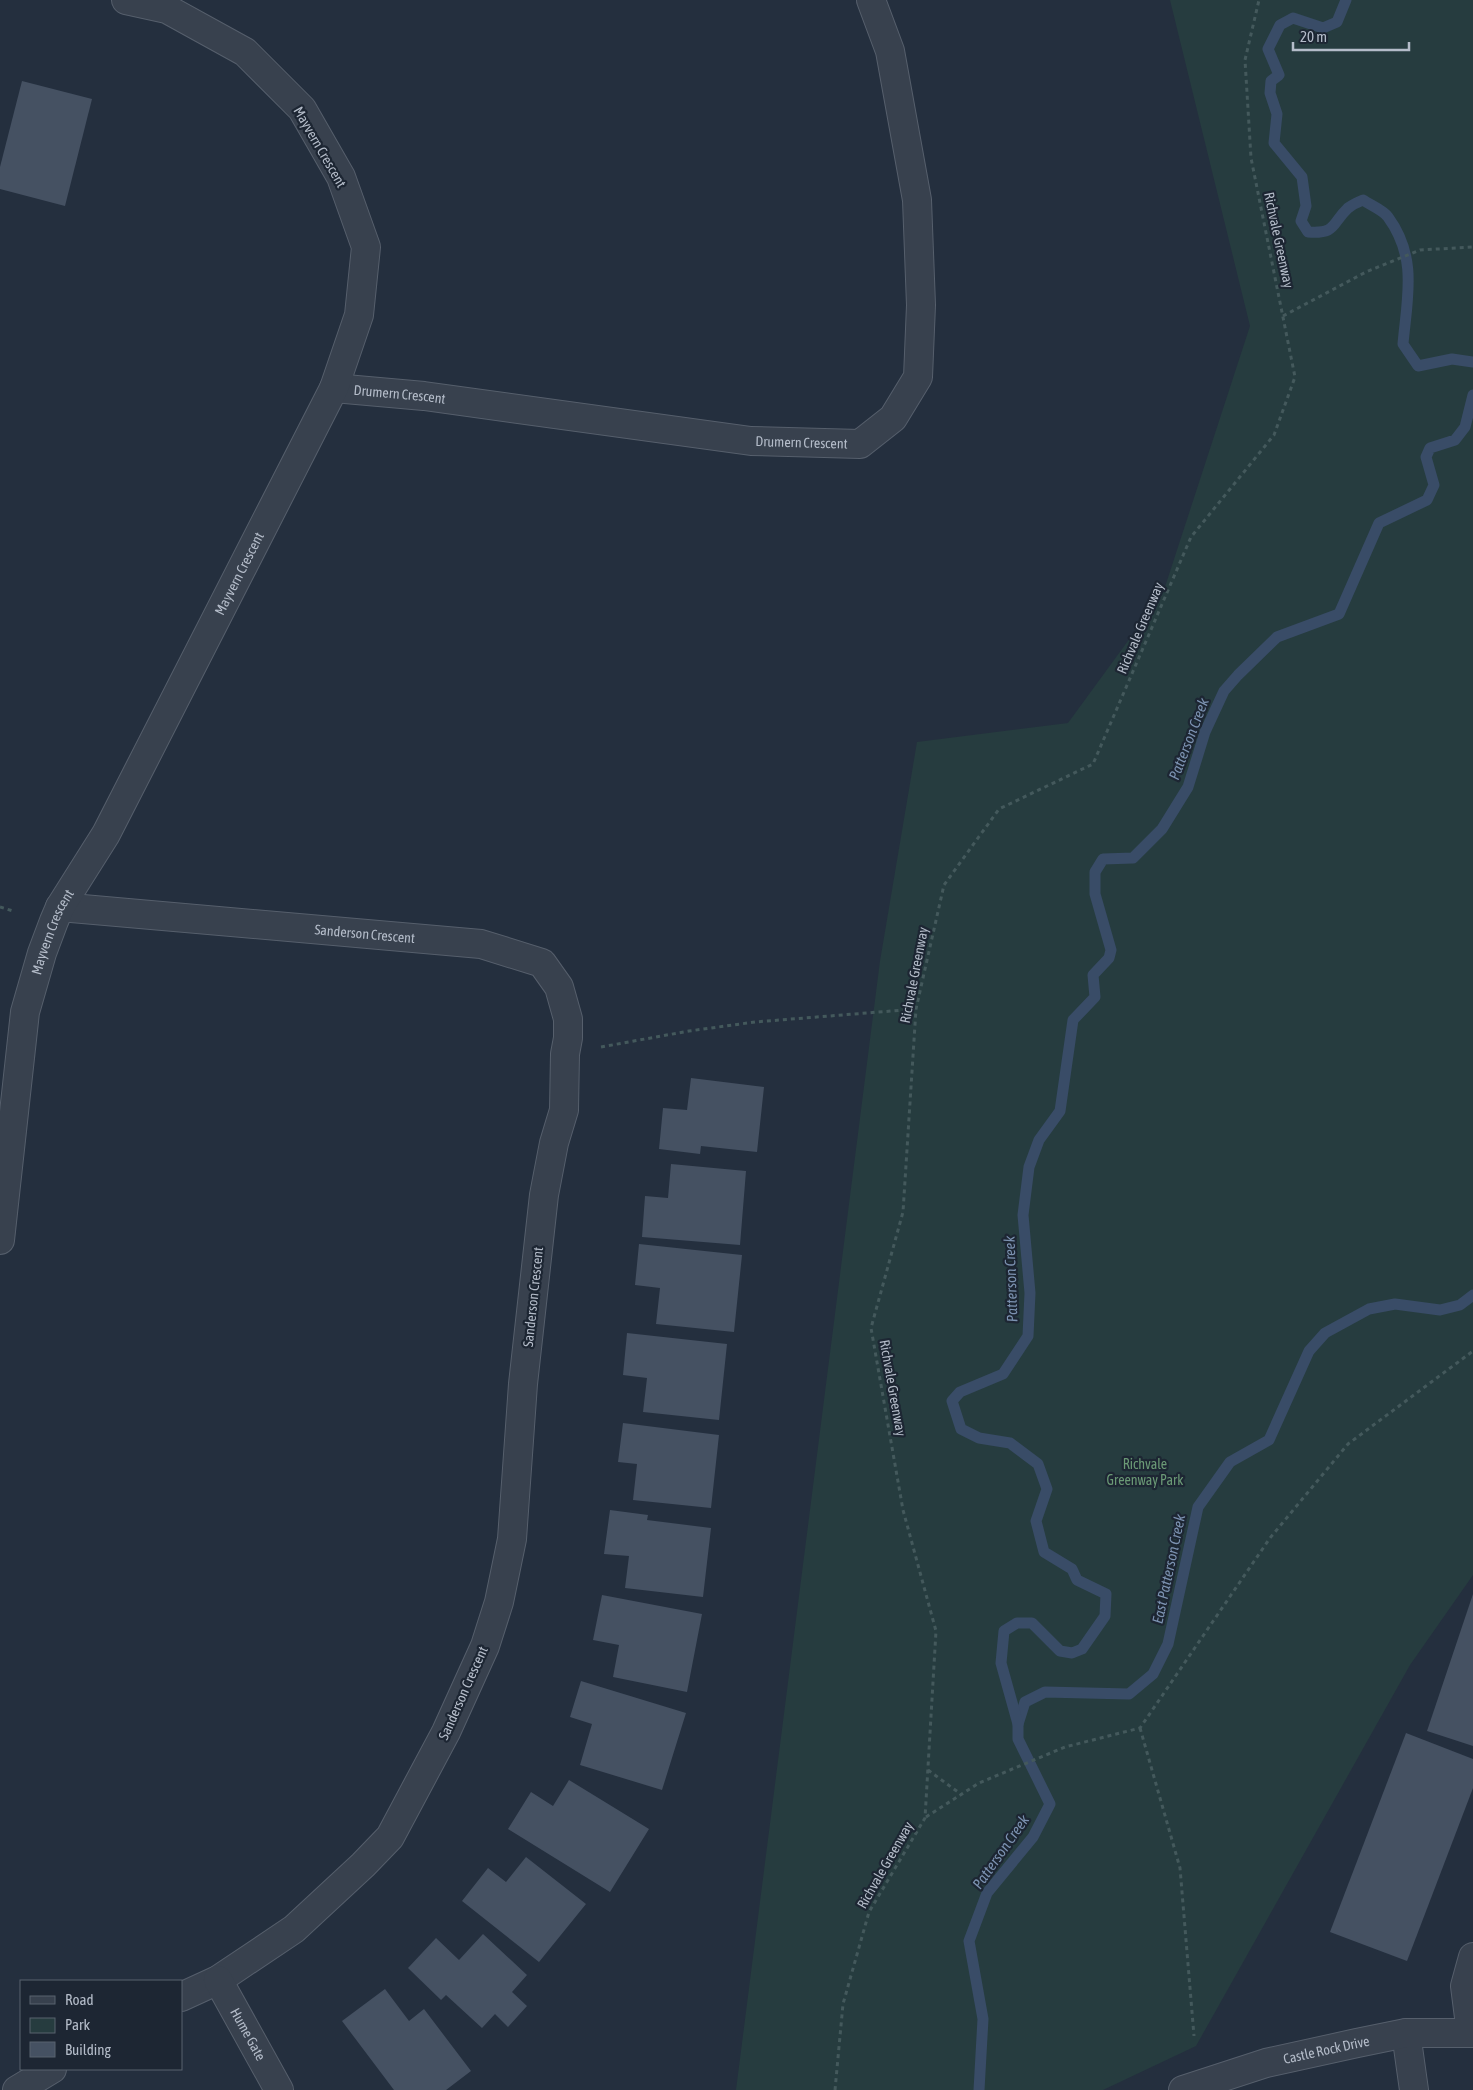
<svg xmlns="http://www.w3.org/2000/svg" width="1473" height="2090" viewBox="0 0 1473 2090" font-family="'Asap Condensed',sans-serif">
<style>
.green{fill:#263c3f}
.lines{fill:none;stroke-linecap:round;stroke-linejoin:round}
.stream{stroke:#394c67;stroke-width:11}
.building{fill:#455162}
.minor-casing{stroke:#565f6c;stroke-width:30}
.path{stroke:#44595c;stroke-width:3;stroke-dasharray:4 4;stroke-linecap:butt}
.minor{stroke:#38414e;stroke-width:28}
.labels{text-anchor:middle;stroke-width:4.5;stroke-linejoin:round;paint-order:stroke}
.street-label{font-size:14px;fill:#b4bcc9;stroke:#1d2633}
.park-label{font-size:14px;fill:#6b9a76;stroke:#1d2633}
.water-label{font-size:15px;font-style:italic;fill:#7c92b1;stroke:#1d2633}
</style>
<rect width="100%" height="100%" fill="#242f3e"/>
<polygon class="green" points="1170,0 1473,0 1473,1575 1410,1665 1196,2046 1103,2090 736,2090 880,961 917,742 1068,723 1163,593 1250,326"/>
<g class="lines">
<g class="stream">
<path d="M1346,0l-9,22 -14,6 -30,-10 -13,7 -12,24 11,26 -8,6 -1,12 7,21 -3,29 28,34 4,29 -5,15 7,11c29,2 23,-8 40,-24 4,-3 10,-6 15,-8 7,5 20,10 25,17 30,41 19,81 15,127l15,22 34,-7 21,3"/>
<polyline points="1018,1724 1025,1702 1045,1692 1129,1694 1153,1674 1168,1644 1198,1507 1230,1462 1269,1440 1309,1351 1325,1333 1369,1309 1395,1304 1440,1310 1460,1305 1473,1295"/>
<polyline points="979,2090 983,2019 969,1941 987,1893 1033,1837 1050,1804 1018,1739 1018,1724 1001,1663 1004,1631 1017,1623 1032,1623 1060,1651 1072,1653 1082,1649 1105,1616 1106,1594 1077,1580 1072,1569 1044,1552 1036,1521 1047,1489 1038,1464 1010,1443 979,1438 961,1429 952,1401 960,1392 1003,1374 1028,1336 1030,1293 1023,1215 1029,1167 1039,1140 1060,1111 1073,1020 1095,997 1093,975 1109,958 1111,950 1095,894 1095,872 1103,859 1133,858 1162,829 1188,787 1205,732 1224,691 1238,675 1277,637 1339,614 1379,523 1427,500 1434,485 1426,457 1430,448 1455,440 1465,427 1473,395"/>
</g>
</g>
<g class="building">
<polygon points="22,81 92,99 65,206 0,189 0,167"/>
<polygon points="691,1078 764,1087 757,1152 701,1146 700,1154 659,1149 663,1108 687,1110"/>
<polygon points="671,1164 746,1171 740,1245 642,1237 645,1196 668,1198"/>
<polygon points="639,1244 742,1255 734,1332 656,1324 660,1288 635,1285"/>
<polygon points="627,1333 727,1344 719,1420 643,1412 647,1378 623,1375"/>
<polygon points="623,1423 719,1435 711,1508 633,1500 637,1464 618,1462"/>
<polygon points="610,1510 648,1515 647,1520 711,1528 703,1597 625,1588 629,1556 604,1554"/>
<polygon points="1473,1594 1473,1746 1427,1731"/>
<polygon points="602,1595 702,1614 687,1692 613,1677 619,1645 593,1640"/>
<polygon points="581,1681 686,1713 662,1790 580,1765 592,1724 570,1717"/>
<polygon points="1406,1733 1473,1759 1473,1788 1407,1961 1330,1932"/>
<polygon points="569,1780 649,1829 610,1892 508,1829 531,1792 553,1806"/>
<polygon points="526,1857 586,1904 539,1962 462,1901 488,1868 506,1882"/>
<polygon points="483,1934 527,1975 512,1992 527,2006 508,2027 495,2014 482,2028 446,1995 441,2000 408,1968 436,1938 459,1960"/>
<polygon points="385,1989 409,2021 424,2009 471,2071 446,2090 394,2090 342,2021"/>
</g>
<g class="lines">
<defs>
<g id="minor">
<path id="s1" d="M334,388l90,8 327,45 109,3 33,-26 25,-41 3,-72 -4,-105 -27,-149 -19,-51"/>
<path id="s2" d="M60,907l421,37 61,19 17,24 9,32v19l-3,16 -1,56 -10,33 -10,52 -21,189 -11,155 -13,63 -14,44 -39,86 -56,105 -27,28 -69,64 -76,51 -37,17"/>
<path id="s3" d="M0,1240l25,-228 17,-59 12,-32 6,-14 46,-73 228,-446 25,-73 7,-68 -25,-70 -39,-68 -57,-57 -78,-43 -41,-9"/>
<path id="s4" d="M218,1980l61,110"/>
<polyline points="1406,2033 1414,2090"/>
<polyline points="1471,2033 1465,1986 1473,1957"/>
<polyline points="17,2090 52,2069"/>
<path id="s5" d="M1183,2090l83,-27 91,-20 49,-10h67"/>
</g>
</defs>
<use href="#minor" class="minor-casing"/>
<g class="path">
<polyline points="1283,316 1366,272 1420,250 1473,247"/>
<polyline points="0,907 13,911"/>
<polyline points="601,1047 689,1031 755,1022 916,1009"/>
<polyline points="1140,1728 1180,1868 1194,2036"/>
<polyline points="928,1770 962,1795"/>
<polyline points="926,1817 979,1783 1065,1747 1140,1728 1270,1538 1348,1444 1473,1351"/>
<polyline points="835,2090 843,2004 869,1912 925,1818 936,1631 903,1510 871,1328 903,1212 916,1009 944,885 999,809 1093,764 1191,537 1274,435 1295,377 1251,158 1245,60 1259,0"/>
</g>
<use href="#minor" class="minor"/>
</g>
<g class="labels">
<g class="street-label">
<text transform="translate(320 147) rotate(60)" y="5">Mayvern Crescent</text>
<text transform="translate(1279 240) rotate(78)" y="5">Richvale Greenway</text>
<text dy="5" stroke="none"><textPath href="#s1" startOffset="66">Drumern Crescent</textPath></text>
<text dy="5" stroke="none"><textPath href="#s1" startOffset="471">Drumern Crescent</textPath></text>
<text dy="5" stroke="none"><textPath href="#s3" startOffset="719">Mayvern Crescent</textPath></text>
<text transform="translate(1140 628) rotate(-67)" y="5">Richvale Greenway</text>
<text dy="5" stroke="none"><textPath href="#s3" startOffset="314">Mayvern Crescent</textPath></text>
<text dy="5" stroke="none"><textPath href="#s2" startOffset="306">Sanderson Crescent</textPath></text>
<text transform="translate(914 975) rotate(-79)" y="5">Richvale Greenway</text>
<text transform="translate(533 1297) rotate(-84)" y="5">Sanderson Crescent</text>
<text transform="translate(893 1388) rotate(80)" y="5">Richvale Greenway</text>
<text transform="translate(463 1693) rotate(-66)" y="5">Sanderson Crescent</text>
<text transform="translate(885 1865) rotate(-60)" y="5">Richvale Greenway</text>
<text dy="5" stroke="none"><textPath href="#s4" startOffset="62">Hume Gate</textPath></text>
<text dy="5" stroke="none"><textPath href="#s5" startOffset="149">Castle Rock Drive</textPath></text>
</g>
<g class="park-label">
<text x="1145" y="1469">Richvale<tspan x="1145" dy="16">Greenway Park</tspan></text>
</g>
<g class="water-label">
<text transform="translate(1189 739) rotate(-69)" y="5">Patterson Creek</text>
<text transform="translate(1011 1279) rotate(-92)" y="5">Patterson Creek</text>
<text transform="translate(1169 1569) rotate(-78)" y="5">East Patterson Creek</text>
<text transform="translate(1001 1852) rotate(-55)" y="5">Patterson Creek</text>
</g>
</g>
<rect x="20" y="1980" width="162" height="90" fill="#1d2633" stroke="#59626f"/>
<rect x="30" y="1996" width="25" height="8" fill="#38414e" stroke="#59626f"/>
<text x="65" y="2005" font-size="15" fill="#b4bcc9">Road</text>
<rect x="30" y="2018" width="25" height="15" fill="#263c3f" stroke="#59626f"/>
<text x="65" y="2030" font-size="15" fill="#b4bcc9">Park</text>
<rect x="30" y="2042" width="25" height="15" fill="#455162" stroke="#59626f"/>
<text x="65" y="2055" font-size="15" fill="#b4bcc9">Building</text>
<path d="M1293 42v8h116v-8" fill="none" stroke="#b4bcc9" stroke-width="2.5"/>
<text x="1300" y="42" font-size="15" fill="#b4bcc9" stroke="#1d2633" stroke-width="4" paint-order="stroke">20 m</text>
</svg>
